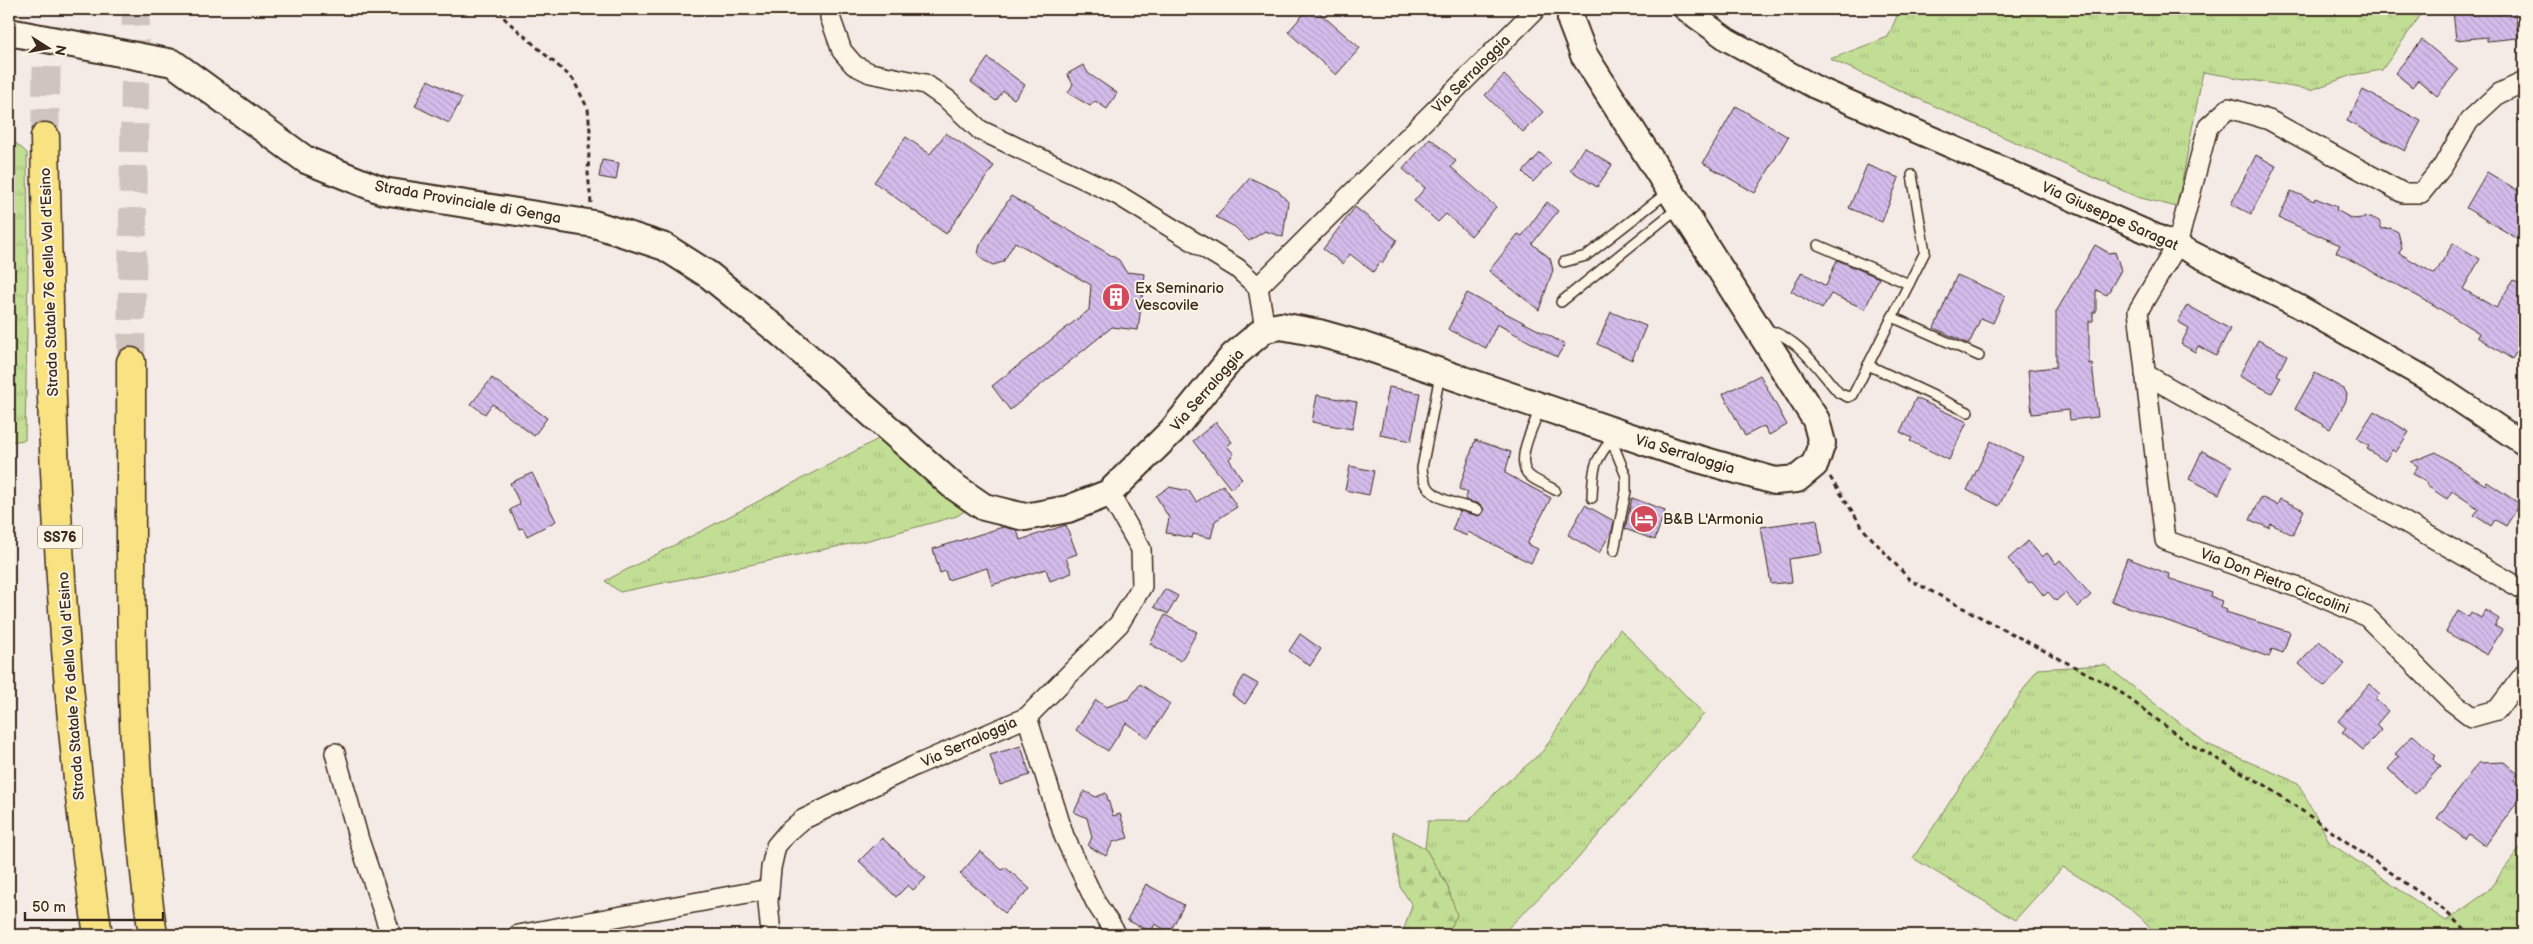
<svg xmlns="http://www.w3.org/2000/svg" width="2533" height="944" viewBox="0 0 2533 944" font-family="'Balsamiq Sans',sans-serif">
<style>
.grass{fill:url(#grass-tufts);stroke:#7e845a}
.forest{fill:url(#forest-firs);stroke:#7e845a}
.building{fill:url(#building-back-hatch);stroke:#3b2a1e}
.lines{fill:none;stroke-linecap:round;stroke-linejoin:round}
.trunk-tunnel{stroke:#cfc4be;stroke-width:28;stroke-dasharray:28 14;stroke-linecap:butt}
.service-casing{stroke:#3b2a1e;stroke-width:12}
.minor-casing{stroke:#3b2a1e;stroke-width:22}
.tertiary-casing{stroke:#3b2a1e;stroke-width:26}
.secondary-casing{stroke:#3b2a1e;stroke-width:30}
.trunk-casing{stroke:#3b2a1e;stroke-width:31}
.path{stroke:#3b2a1e;stroke-width:3;stroke-dasharray:5 4;stroke-linecap:butt}
.service{stroke:#fcf5e5;stroke-width:9}
.minor{stroke:#fcf5e5;stroke-width:19}
.tertiary{stroke:#fcf5e5;stroke-width:22}
.secondary{stroke:#fcf5e5;stroke-width:26}
.trunk{stroke:#f8e281;stroke-width:28}
.labels{text-anchor:middle;stroke-width:4;stroke-linejoin:round;paint-order:stroke}
.shield{fill:#fcf5e5;stroke:#75675a;stroke-width:1}
.shield-label{font-size:14px;font-weight:bold;fill:#3b2a1e}
.street-label{font-size:15px;fill:#3b2a1e;stroke:#fcf5e5}
.poi-label{font-size:15px;fill:#3b2a1e;stroke:#fcf5e5;text-anchor:start}
</style>
<defs>
<pattern id="grass-tufts" width="24" height="20" patternUnits="userSpaceOnUse" patternTransform="scale(1.25)"><rect width="24" height="20" fill="#c2de95"/><path d="M3 7l-1-3M5 7V3M7 7l1-3M15 17l-1-3M17 17v-4M19 17l1-3" fill="none" stroke="#a8bf80"/></pattern>
<pattern id="forest-firs" width="22" height="20" patternUnits="userSpaceOnUse" patternTransform="scale(1.25)"><rect width="22" height="20" fill="#c2de95"/><path d="M5 1l3.5 6h-7zM16 11l3.5 6h-7z" fill="#a8bf80"/></pattern>
<pattern id="building-back-hatch" width="6" height="6" patternUnits="userSpaceOnUse" patternTransform="scale(1.25)"><rect width="6" height="6" fill="#d4bceb"/><path d="M-1 5l2 2M0 0l6 6M5-1l2 2" fill="none" stroke="#b7a2c9"/></pattern>
</defs>
<rect width="100%" height="100%" fill="#f4eae6"/>
<filter id="ink" filterUnits="userSpaceOnUse"><feTurbulence type="fractalNoise" baseFrequency=".02" numOctaves="2"/><feDisplacementMap in="SourceGraphic" scale="10" xChannelSelector="R" yChannelSelector="G"/><feConvolveMatrix kernelMatrix="1 2 1 2 8 2 1 2 1" color-interpolation-filters="sRGB"/></filter>
<g filter="url(#ink)">
<g class="grass">
<polygon points="1900,9 2425,9 2382,70 2352,75 2311,90 2203,72 2177,207 2137,197 1830,59 1888,37"/>
<polygon points="9,137 27,153 28,268 25,440 9,442"/>
<polygon points="884,436 972,506 957,516 869,540 620,592 605,581"/>
<polygon points="1620,629 1704,714 1573,864 1501,935 1447,935 1456,915 1447,885 1425,848 1428,821 1469,821 1497,791 1543,751"/>
<polygon points="2105,665 2207,744 2298,783 2330,843 2446,921 2487,892 2524,843 2524,935 2157,935 2138,914 2063,867 2015,920 1913,858 2037,669"/>
</g>
<polygon class="forest" points="1393,831 1425,848 1447,885 1457,915 1447,935 1402,935 1412,905 1400,887"/>
<g class="building">
<polygon points="1308,9 1315,9 1360,48 1336,75 1288,32"/>
<polygon points="2474,9 2515,9 2518,38 2487,41 2487,37 2456,40 2453,11"/>
<polygon points="2422,40 2458,70 2437,96 2418,80 2412,87 2395,73"/>
<polygon points="988,58 1025,85 1014,99 1003,91 996,101 971,82"/>
<polygon points="1083,65 1089,74 1117,93 1107,109 1095,101 1090,106 1068,93 1073,84 1067,74"/>
<polygon points="1504,75 1543,112 1523,132 1485,95"/>
<polygon points="428,80 462,98 449,123 415,106"/>
<polygon points="2363,90 2421,121 2405,151 2347,121"/>
<polygon points="1736,106 1788,137 1755,193 1703,163"/>
<polygon points="946,133 994,166 946,234 874,182 906,137 930,154"/>
<polygon points="1430,138 1456,161 1451,167 1496,207 1471,236 1446,214 1438,222 1414,201 1425,188 1403,169"/>
<polygon points="1584,147 1612,165 1597,187 1570,170"/>
<polygon points="1540,153 1551,163 1533,182 1523,172"/>
<polygon points="2256,155 2276,166 2251,214 2231,204"/>
<polygon points="602,160 619,163 616,180 599,177"/>
<polygon points="1867,165 1899,178 1882,222 1849,208"/>
<polygon points="2487,172 2524,194 2524,228 2518,239 2466,208"/>
<polygon points="1250,178 1278,191 1288,202 1283,237 1265,231 1249,241 1235,227 1216,217"/>
<polygon points="2291,191 2314,201 2315,198 2337,207 2336,210 2353,219 2371,217 2379,221 2382,229 2390,228 2398,232 2402,248 2399,253 2435,274 2453,243 2480,259 2463,289 2496,308 2513,280 2524,287 2524,340 2512,359 2477,337 2479,333 2432,304 2336,252 2340,245 2279,218"/>
<polygon points="1011,196 1119,260 1126,272 1145,274 1138,330 1112,327 1010,410 992,386 1089,310 1091,285 1015,242 1003,262 993,265 983,260 978,254 980,245"/>
<polygon points="1547,202 1558,211 1532,244 1550,258 1553,270 1539,310 1489,271 1518,234 1522,236"/>
<polygon points="1355,207 1397,240 1382,263 1380,262 1373,272 1350,254 1343,264 1323,249"/>
<polygon points="2095,245 2109,253 2115,252 2121,270 2107,295 2096,290 2096,312 2093,312 2093,321 2089,321 2089,364 2092,363 2098,417 2070,420 2069,410 2032,414 2028,370 2056,367 2056,312"/>
<polygon points="1837,260 1879,278 1865,309 1831,294 1822,309 1791,291 1802,272 1826,286"/>
<polygon points="1957,275 2005,296 1993,323 1981,318 1969,344 1934,328"/>
<polygon points="1467,293 1565,344 1557,357 1497,324 1486,348 1448,329"/>
<polygon points="2187,305 2230,329 2216,356 2198,346 2195,352 2181,344 2189,328 2178,322"/>
<polygon points="1611,312 1646,326 1632,360 1597,344"/>
<polygon points="2258,340 2287,355 2277,375 2281,377 2272,393 2239,376"/>
<polygon points="2315,373 2344,389 2347,394 2346,401 2330,429 2295,409"/>
<polygon points="1760,375 1787,425 1769,435 1764,426 1745,436 1723,394"/>
<polygon points="492,378 547,418 534,436 492,404 485,414 471,404"/>
<polygon points="1389,387 1420,393 1411,441 1380,435"/>
<polygon points="1317,395 1357,402 1352,429 1312,422"/>
<polygon points="1916,398 1967,422 1949,460 1910,441 1912,438 1900,432"/>
<polygon points="2374,411 2409,432 2396,452 2392,450 2385,461 2367,449 2369,446 2357,438"/>
<polygon points="1216,422 1232,442 1227,446 1234,454 1229,459 1242,479 1231,489 1193,441"/>
<polygon points="1475,440 1511,452 1505,473 1551,498 1527,544 1538,549 1531,563 1468,532 1467,536 1452,530 1460,511 1479,516 1484,511 1480,504 1465,500 1468,492 1459,489"/>
<polygon points="1991,441 2023,457 1999,506 1967,490"/>
<polygon points="2202,451 2232,466 2219,494 2189,479"/>
<polygon points="2436,452 2485,485 2487,482 2520,504 2506,526 2495,520 2491,526 2474,515 2479,509 2452,491 2447,499 2427,486 2426,481 2413,474 2418,466 2411,462"/>
<polygon points="1350,466 1374,471 1369,495 1345,490"/>
<polygon points="532,473 556,521 527,536 523,528 519,529 510,510 520,504 510,483"/>
<polygon points="1223,485 1237,507 1215,521 1211,538 1193,534 1192,538 1166,533 1169,518 1156,496 1169,487 1189,491 1196,502"/>
<polygon points="2261,497 2277,505 2280,499 2304,510 2293,535 2271,524 2269,528 2250,520"/>
<polygon points="1632,498 1665,510 1655,540 1625,529"/>
<polygon points="1585,505 1614,521 1612,531 1599,553 1568,535"/>
<polygon points="1817,519 1822,554 1789,559 1792,582 1771,584 1761,527"/>
<polygon points="1066,525 1077,554 1066,558 1072,573 1050,581 1046,569 992,585 987,568 948,580 945,571 940,573 933,549 1003,527 1017,530 1020,540"/>
<polygon points="2028,541 2042,557 2047,553 2056,564 2060,560 2091,595 2078,607 2065,593 2056,601 2048,592 2044,596 2032,581 2029,583 2008,559"/>
<polygon points="2127,558 2169,574 2168,578 2212,593 2211,597 2222,601 2220,607 2227,610 2226,612 2290,632 2283,653 2272,649 2269,657 2111,601"/>
<polygon points="1165,589 1178,596 1168,614 1154,607"/>
<polygon points="2485,610 2499,619 2495,626 2502,630 2487,655 2446,632 2458,611 2468,617 2471,612 2481,618"/>
<polygon points="1165,615 1197,632 1181,661 1150,644"/>
<polygon points="1300,634 1321,649 1310,666 1289,651"/>
<polygon points="2319,641 2345,664 2325,687 2299,664"/>
<polygon points="1244,676 1258,684 1245,704 1232,695"/>
<polygon points="1140,684 1170,704 1148,738 1126,723 1108,751 1076,730 1096,700 1106,707 1129,699"/>
<polygon points="2369,684 2380,694 2375,699 2388,711 2376,725 2381,730 2363,750 2342,732 2346,728 2338,721"/>
<polygon points="2413,735 2436,756 2433,759 2441,766 2415,794 2388,769 2399,757 2395,754"/>
<polygon points="1021,746 1030,775 1000,785 990,755"/>
<polygon points="2504,762 2518,774 2514,780 2524,787 2524,793 2485,846 2469,834 2465,839 2437,818 2478,763"/>
<polygon points="1084,791 1096,797 1106,793 1113,816 1120,814 1128,838 1113,842 1106,856 1088,846 1092,837 1087,818 1074,812"/>
<polygon points="882,838 926,878 913,890 908,885 896,897 859,861"/>
<polygon points="980,851 1002,870 1005,867 1030,889 1005,913 960,874"/>
<polygon points="1146,884 1184,905 1170,932 1155,924 1151,932 1127,920"/>
</g>
<g class="lines">
<g class="trunk-tunnel">
<polyline points="45,137 48,9"/>
<polyline points="131,362 136,9"/>
</g>
<defs>
<g id="service">
<polyline points="1818,245 1909,284"/>
<polyline points="1564,262 1586,256 1668,192"/>
<polyline points="1561,302 1678,208"/>
<polyline points="1892,317 1979,356"/>
<path d="M1766,329c34,10 50,38 73,64l9,4 5,-2 72,-143 -13,-77"/>
<polyline points="1868,365 1968,412"/>
<path d="M1440,375l-18,93c1,32 31,34 56,42"/>
<path d="M1540,409c-6,16 -27,54 -10,67 7,6 17,9 25,14"/>
<polyline points="1611,439 1626,476 1626,491 1614,551"/>
<path d="M1592,498c1,-32 2,-36 21,-61"/>
</g>
<g id="minor">
<polyline points="832,9 830,17 842,51 854,65 870,73 925,84 948,100 980,130 1118,195 1237,268 1258,287 1265,329"/>
<polyline points="2524,82 2498,94 2469,121 2443,166 2421,193 2403,193 2269,120 2229,108 2208,127 2177,245 2138,311 2165,540 2307,591 2367,617 2451,701 2472,717 2497,710 2524,674"/>
<polyline points="1258,287 1536,9"/>
<polyline points="2145,374 2524,590"/>
<polyline points="1027,717 1064,836 1096,903 1117,935"/>
<polyline points="335,753 359,840 391,935"/>
<polyline points="518,935 769,889"/>
<polyline points="771,935 768,902 771,868 776,846 786,834 802,820 914,766 1027,717 1119,624 1142,586 1141,549 1109,493"/>
</g>
<polyline id="tertiary" points="1685,9 1728,40 1815,87 2177,245 2298,306 2427,379 2524,444"/>
<polyline id="secondary" points="9,32 173,63 306,160 383,191 594,224 665,247 709,275 783,335 952,485 984,507 1025,517 1068,509 1109,493 1172,431 1233,356 1265,329 1281,326 1319,333 1358,344 1678,453 1775,481 1797,479 1815,464 1822,443 1816,420 1584,55 1571,21 1571,9"/>
<g id="trunk">
<path d="M45,137c5,266 13,534 53,798"/>
<path d="M131,362c1,190 -6,384 22,573"/>
</g>
</defs>
<use href="#service" class="service-casing"/>
<use href="#minor" class="minor-casing"/>
<use href="#tertiary" class="tertiary-casing"/>
<use href="#secondary" class="secondary-casing"/>
<use href="#trunk" class="trunk-casing"/>
<g class="path">
<polyline points="500,9 505,19 573,79 588,109 590,131 588,173 591,203"/>
<polyline points="1830,477 1865,531 1910,580 2115,688 2188,743 2265,785 2443,909 2470,935"/>
</g>
<use href="#service" class="service"/>
<use href="#minor" class="minor"/>
<use href="#tertiary" class="tertiary"/>
<use href="#secondary" class="secondary"/>
<use href="#trunk" class="trunk"/>
</g>
</g>
<defs>
<symbol id="building-disc" viewBox="-11 -11 22 22"><circle r="9.5" fill="#d1495b" stroke="#fcf5e5"/><path d="M-4-6H4V6H1V3H-1V6H-4ZM-2.5-4.3h1.7v1.8h-1.7ZM.8-4.3h1.7v1.8H.8ZM-2.5-1h1.7V.8h-1.7ZM.8-1h1.7V.8H.8Z" fill="#fff"/></symbol>
<symbol id="hotel-disc" viewBox="-11 -11 22 22"><circle r="9.5" fill="#d1495b" stroke="#fcf5e5"/><path d="M-6-4.5h1.5V1H6V5H4.5V3h-9V5H-6ZM-4 0a1.8 1.8 0 1 1 3.6 0ZM.5 0V-2.5h3Q6-2.5 6 0Z" fill="#fff"/></symbol>
</defs>
<g fill-rule="evenodd">
<use href="#building-disc" x="1100" y="281" width="32" height="32"/>
<use href="#hotel-disc" x="1628" y="503" width="32" height="32"/>
</g>
<g class="labels">
<rect class="shield" x="37.5" y="525.5" width="45" height="23" rx="4"/>
<g class="shield-label">
<text x="60" y="542">SS76</text>
</g>
<g class="street-label">
<text transform="translate(1471 74) rotate(-45)" y="5">Via Serraloggia</text>
<text transform="translate(468 202) rotate(10)" y="5">Strada Provinciale di Genga</text>
<text transform="translate(2110 216) rotate(24)" y="5">Via Giuseppe Saragat</text>
<text transform="translate(49 282) rotate(-92)" y="5">Strada Statale 76 della Val d'Esino</text>
<text transform="translate(1207 390) rotate(-49)" y="5">Via Serraloggia</text>
<text transform="translate(1685 454) rotate(17)" y="5">Via Serraloggia</text>
<text transform="translate(2275 581) rotate(21)" y="5">Via Don Pietro Ciccolini</text>
<text transform="translate(71 686) rotate(-94)" y="5">Strada Statale 76 della Val d'Esino</text>
<text transform="translate(969 742) rotate(-24)" y="5">Via Serraloggia</text>
</g>
<g class="poi-label">
<text x="1135" y="293">Ex Seminario<tspan x="1135" dy="17">Vescovile</tspan></text>
<text x="1663" y="524">B&amp;B L'Armonia</text>
</g>
</g>
<rect width="2533" height="944" fill="none" stroke="#fcf5e5" stroke-width="30"/>
<rect x="15" y="15" width="2503" height="914" fill="none" stroke="#3b2a1e" stroke-width="2" filter="url(#ink)"/>
<g transform="translate(48 48) rotate(101)" stroke="#fcf5e5" stroke-width="4" paint-order="stroke">
<path d="M0-4L9 19L0 12L-9 19Z" fill="#3b2a1e"/>
<text y="-8" font-size="14" font-weight="bold" text-anchor="middle" fill="#3b2a1e">N</text>
</g>
<path d="M25 912v8h138v-8" fill="none" stroke="#3b2a1e" stroke-width="2.5"/>
<text x="32" y="912" font-size="15" fill="#3b2a1e" stroke="#fcf5e5" stroke-width="4" paint-order="stroke">50 m</text>
</svg>
